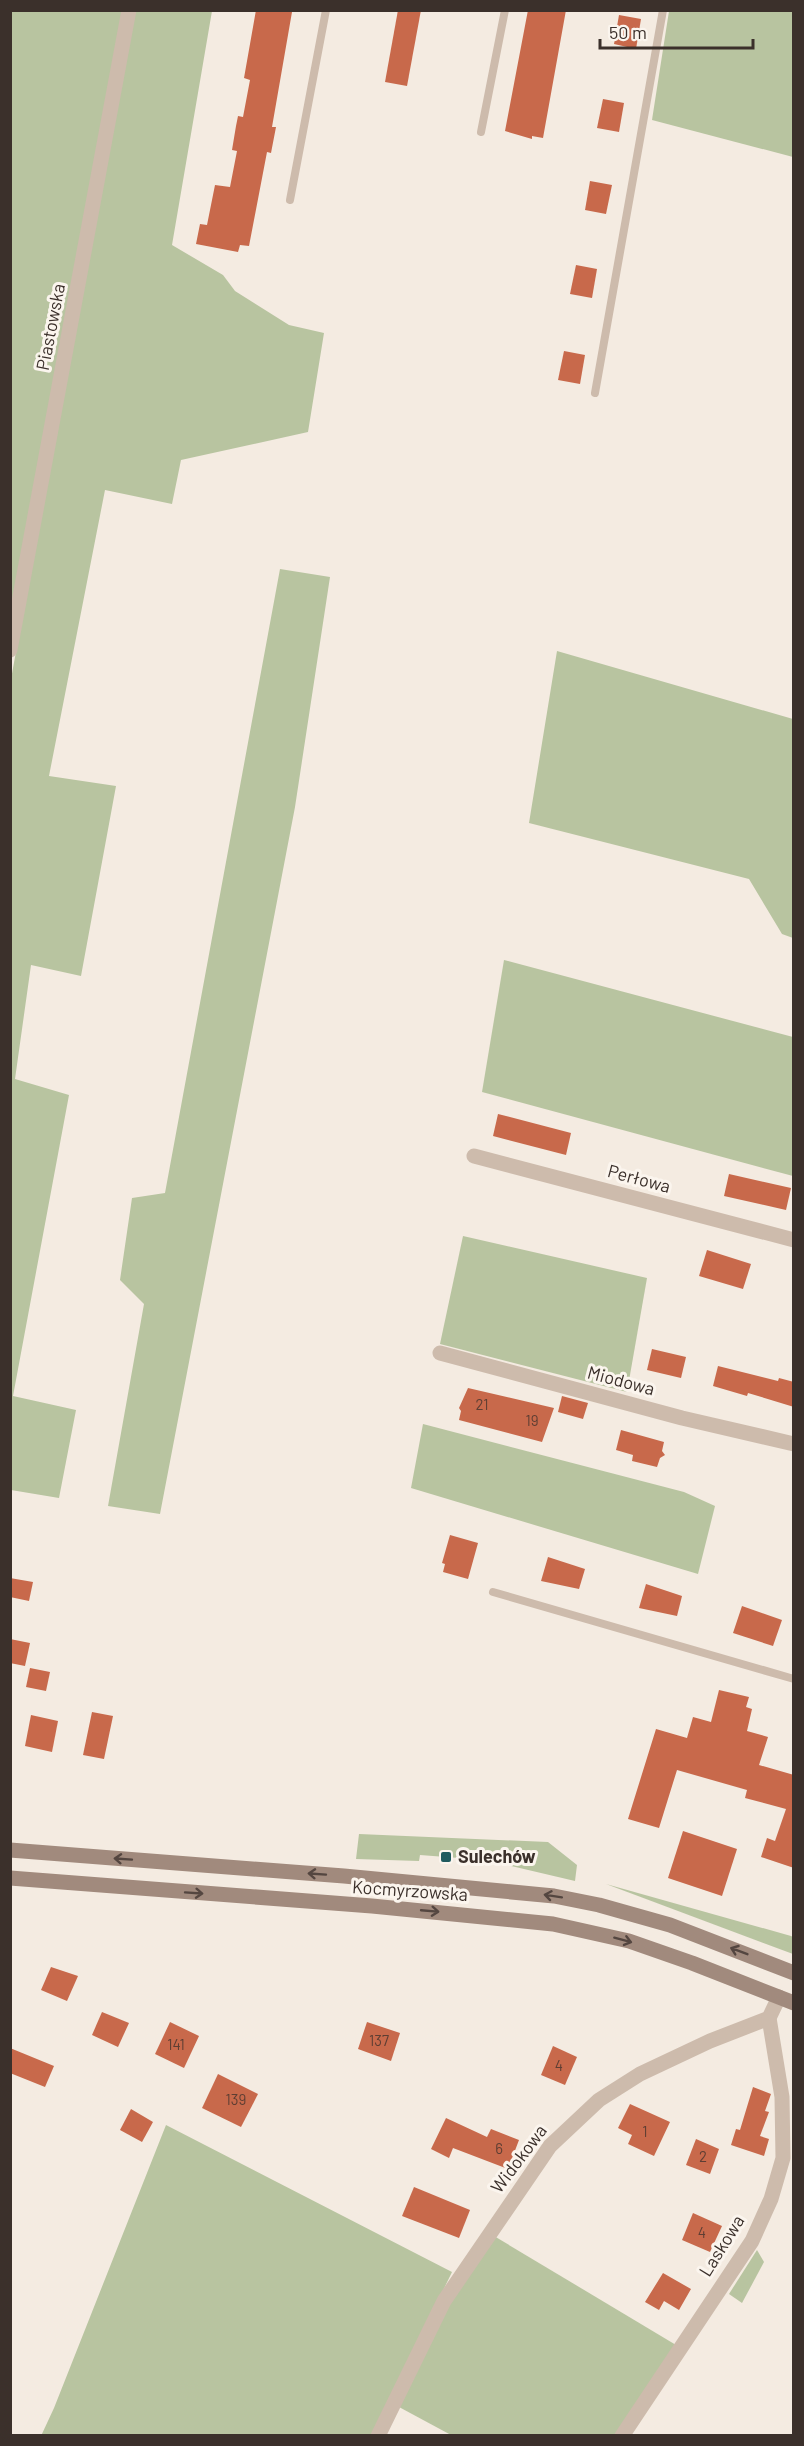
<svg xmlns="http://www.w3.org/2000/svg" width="804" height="2446" viewBox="0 0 804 2446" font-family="Barlow,sans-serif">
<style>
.green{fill:#b8c4a0}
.building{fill:#c8694b}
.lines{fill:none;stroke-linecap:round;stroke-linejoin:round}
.service{stroke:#cdbbac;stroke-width:8}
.minor{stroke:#cdbbac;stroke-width:15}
.secondary{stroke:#a18a7d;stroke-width:15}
.oneway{stroke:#544640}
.poi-dot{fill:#1f5a5e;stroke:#fbf5ee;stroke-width:2}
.labels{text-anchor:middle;stroke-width:6;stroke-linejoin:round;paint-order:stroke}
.number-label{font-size:15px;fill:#5e3e33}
.street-label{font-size:18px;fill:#3b302b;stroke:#fbf5ee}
.poi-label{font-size:18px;font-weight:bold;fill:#3b302b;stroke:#fbf5ee;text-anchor:start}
</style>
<rect width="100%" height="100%" fill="#f4ebe1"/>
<g class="green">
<polygon points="11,11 123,11 11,611"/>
<polygon points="133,11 212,11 172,245 223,275 235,291 289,325 324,333 308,432 181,460 172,504 105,490 49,776 116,786 81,976 31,965 15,1079 69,1095 13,1396 76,1410 59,1498 11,1490 11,679"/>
<polygon points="669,11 793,11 793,157 652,120"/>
<polygon points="280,569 330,577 295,807 160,1514 108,1506 144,1304 120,1280 132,1198 165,1193"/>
<polygon points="557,651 793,719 793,938 782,934 749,879 529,823"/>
<polygon points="504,960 793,1037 793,1176 482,1092"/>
<polygon points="463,1236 647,1278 627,1392 440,1344"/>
<polygon points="423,1424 684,1492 715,1506 698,1574 411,1488"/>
<polygon points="359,1834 548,1842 577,1865 575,1881 485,1860 420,1855 419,1861 356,1859"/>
<polygon points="606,1884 791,1936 793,1937 793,1954"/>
<polygon points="166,2125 452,2272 373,2435 41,2436 54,2408"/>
<polygon points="494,2236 676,2345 617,2435 451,2435 399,2407 447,2303"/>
<polygon points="757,2250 764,2262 742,2303 729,2294"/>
</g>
<g class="building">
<polygon points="256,10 292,12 272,127 276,127 271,153 267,152 249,246 240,245 238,252 196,244 200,224 207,225 215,185 230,187 237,151 232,150 236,126 238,116 243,117 250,80 244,78"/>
<polygon points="398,10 421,10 407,86 385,82"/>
<polygon points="528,10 566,10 543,138 532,136 532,139 505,131"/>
<polygon points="619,15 641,19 636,49 614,44"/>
<polygon points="603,99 624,103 619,132 597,128"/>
<polygon points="590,181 612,185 606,214 585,210"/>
<polygon points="576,265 597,269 592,298 570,294"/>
<polygon points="564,351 585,355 580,384 558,380"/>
<polygon points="498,1114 571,1133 566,1155 493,1136"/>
<polygon points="729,1174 791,1188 786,1210 724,1196"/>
<polygon points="707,1250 751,1264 743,1289 699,1276"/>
<polygon points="652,1349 686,1357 681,1378 647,1370"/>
<polygon points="718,1366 778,1381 779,1378 794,1382 794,1407 748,1393 747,1396 713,1386"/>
<polygon points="468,1388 554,1408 542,1442 459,1420 461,1411 459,1408"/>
<polygon points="562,1396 588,1403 583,1419 558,1412"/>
<polygon points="621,1430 664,1442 662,1451 665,1455 660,1458 657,1467 632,1461 633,1455 616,1450"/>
<polygon points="450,1535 478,1543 468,1579 443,1572 445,1564 442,1563"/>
<polygon points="548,1557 585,1569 579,1589 541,1581"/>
<polygon points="10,1578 33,1582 29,1601 10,1597"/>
<polygon points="646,1584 682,1596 677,1616 639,1608"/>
<polygon points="742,1606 782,1620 773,1646 733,1633"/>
<polygon points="10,1639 30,1643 25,1666 10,1663"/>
<polygon points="30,1668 50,1672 46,1691 26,1687"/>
<polygon points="719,1690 749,1697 746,1707 752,1709 747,1731 768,1737 759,1765 794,1775 794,1868 761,1857 767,1838 775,1841 786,1809 745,1798 747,1790 677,1770 659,1828 628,1819 656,1729 687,1738 693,1717 711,1722"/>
<polygon points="92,1712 113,1716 104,1759 83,1755"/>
<polygon points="31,1715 58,1721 52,1752 25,1746"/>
<polygon points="683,1831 737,1849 722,1896 668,1878"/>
<polygon points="51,1967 78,1976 67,2001 41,1990"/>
<polygon points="102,2012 129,2023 118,2047 92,2035"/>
<polygon points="170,2022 199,2036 184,2068 155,2054"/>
<polygon points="367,2022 400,2033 391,2061 358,2049"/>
<polygon points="553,2046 577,2057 565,2085 541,2075"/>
<polygon points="10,2048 54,2066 45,2087 10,2073"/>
<polygon points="218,2074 258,2094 241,2127 202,2108"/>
<polygon points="753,2087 771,2094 765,2111 769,2112 760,2136 769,2139 764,2156 731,2145 736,2129 740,2130"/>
<polygon points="630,2104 670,2122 654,2156 628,2144 632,2135 618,2128"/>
<polygon points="131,2109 153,2122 142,2142 120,2130"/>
<polygon points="446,2118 487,2137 491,2129 519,2140 508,2169 453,2148 449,2158 431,2149"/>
<polygon points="696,2139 719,2149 710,2174 686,2165"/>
<polygon points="414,2187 470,2210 459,2238 402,2216"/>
<polygon points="693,2213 722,2226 710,2252 682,2240"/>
<polygon points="663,2273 691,2289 679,2310 664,2301 659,2310 645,2302"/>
</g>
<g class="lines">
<g class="service">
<polyline points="481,132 505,10"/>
<polyline points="290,200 326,10"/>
<polyline points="595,393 663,10"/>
<polyline points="493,1592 794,1679"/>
</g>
<g class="minor">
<polyline points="10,650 129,10"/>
<polyline points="474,1156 794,1240"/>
<polyline points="440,1353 682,1418 794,1444"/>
<polyline points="378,2436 444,2301 550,2146 599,2100 640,2074 710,2041 769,2018 779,1997"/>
<polyline points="622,2436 752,2241 771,2199 783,2158 782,2097 769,2018"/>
</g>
<g class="secondary">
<polyline points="10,1850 344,1876 554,1896 599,1905 670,1925 794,1973"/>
<polyline points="10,1878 372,1906 553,1924 629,1941 692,1963 794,2003"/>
</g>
</g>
<defs><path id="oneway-shaft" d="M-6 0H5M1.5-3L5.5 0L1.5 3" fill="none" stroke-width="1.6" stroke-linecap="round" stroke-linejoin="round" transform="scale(1.5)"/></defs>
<g class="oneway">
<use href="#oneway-shaft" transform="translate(123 1859) rotate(-176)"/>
<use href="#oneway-shaft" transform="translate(317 1874) rotate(-176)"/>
<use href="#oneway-shaft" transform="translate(194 1893) rotate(4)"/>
<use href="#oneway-shaft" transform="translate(553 1896) rotate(-171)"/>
<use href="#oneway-shaft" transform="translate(430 1911) rotate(5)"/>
<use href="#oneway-shaft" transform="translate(623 1940) rotate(15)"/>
<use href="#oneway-shaft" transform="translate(739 1951) rotate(-159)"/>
</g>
<rect class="poi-dot" x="440" y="1851" width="12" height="12" rx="3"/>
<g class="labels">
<g class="number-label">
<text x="482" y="1410">21</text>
<text x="532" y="1426">19</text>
<text x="379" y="2046">137</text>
<text x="176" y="2050">141</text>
<text x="559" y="2071">4</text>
<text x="236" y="2105">139</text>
<text x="645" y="2137">1</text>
<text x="499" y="2154">6</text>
<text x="703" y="2162">2</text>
<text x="702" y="2238">4</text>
</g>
<g class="street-label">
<text transform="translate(51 327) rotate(-79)" y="6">Piastowska</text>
<text transform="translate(639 1179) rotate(15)" y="6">Perłowa</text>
<text transform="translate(621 1381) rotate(15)" y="6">Miodowa</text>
<text transform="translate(410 1891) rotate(4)" y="6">Kocmyrzowska</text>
<text transform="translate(519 2159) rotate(-53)" y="6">Widokowa</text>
<text transform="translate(722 2246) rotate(-58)" y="6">Laskowa</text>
</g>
<g class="poi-label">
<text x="458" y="1863">Sulechów</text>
</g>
</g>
<rect width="804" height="2446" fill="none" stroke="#3b302b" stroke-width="24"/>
<path d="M600 39v9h153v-9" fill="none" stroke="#3b302b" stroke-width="3"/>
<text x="609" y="39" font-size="18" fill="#3b302b" stroke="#fbf5ee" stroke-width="4.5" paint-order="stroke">50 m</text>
</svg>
